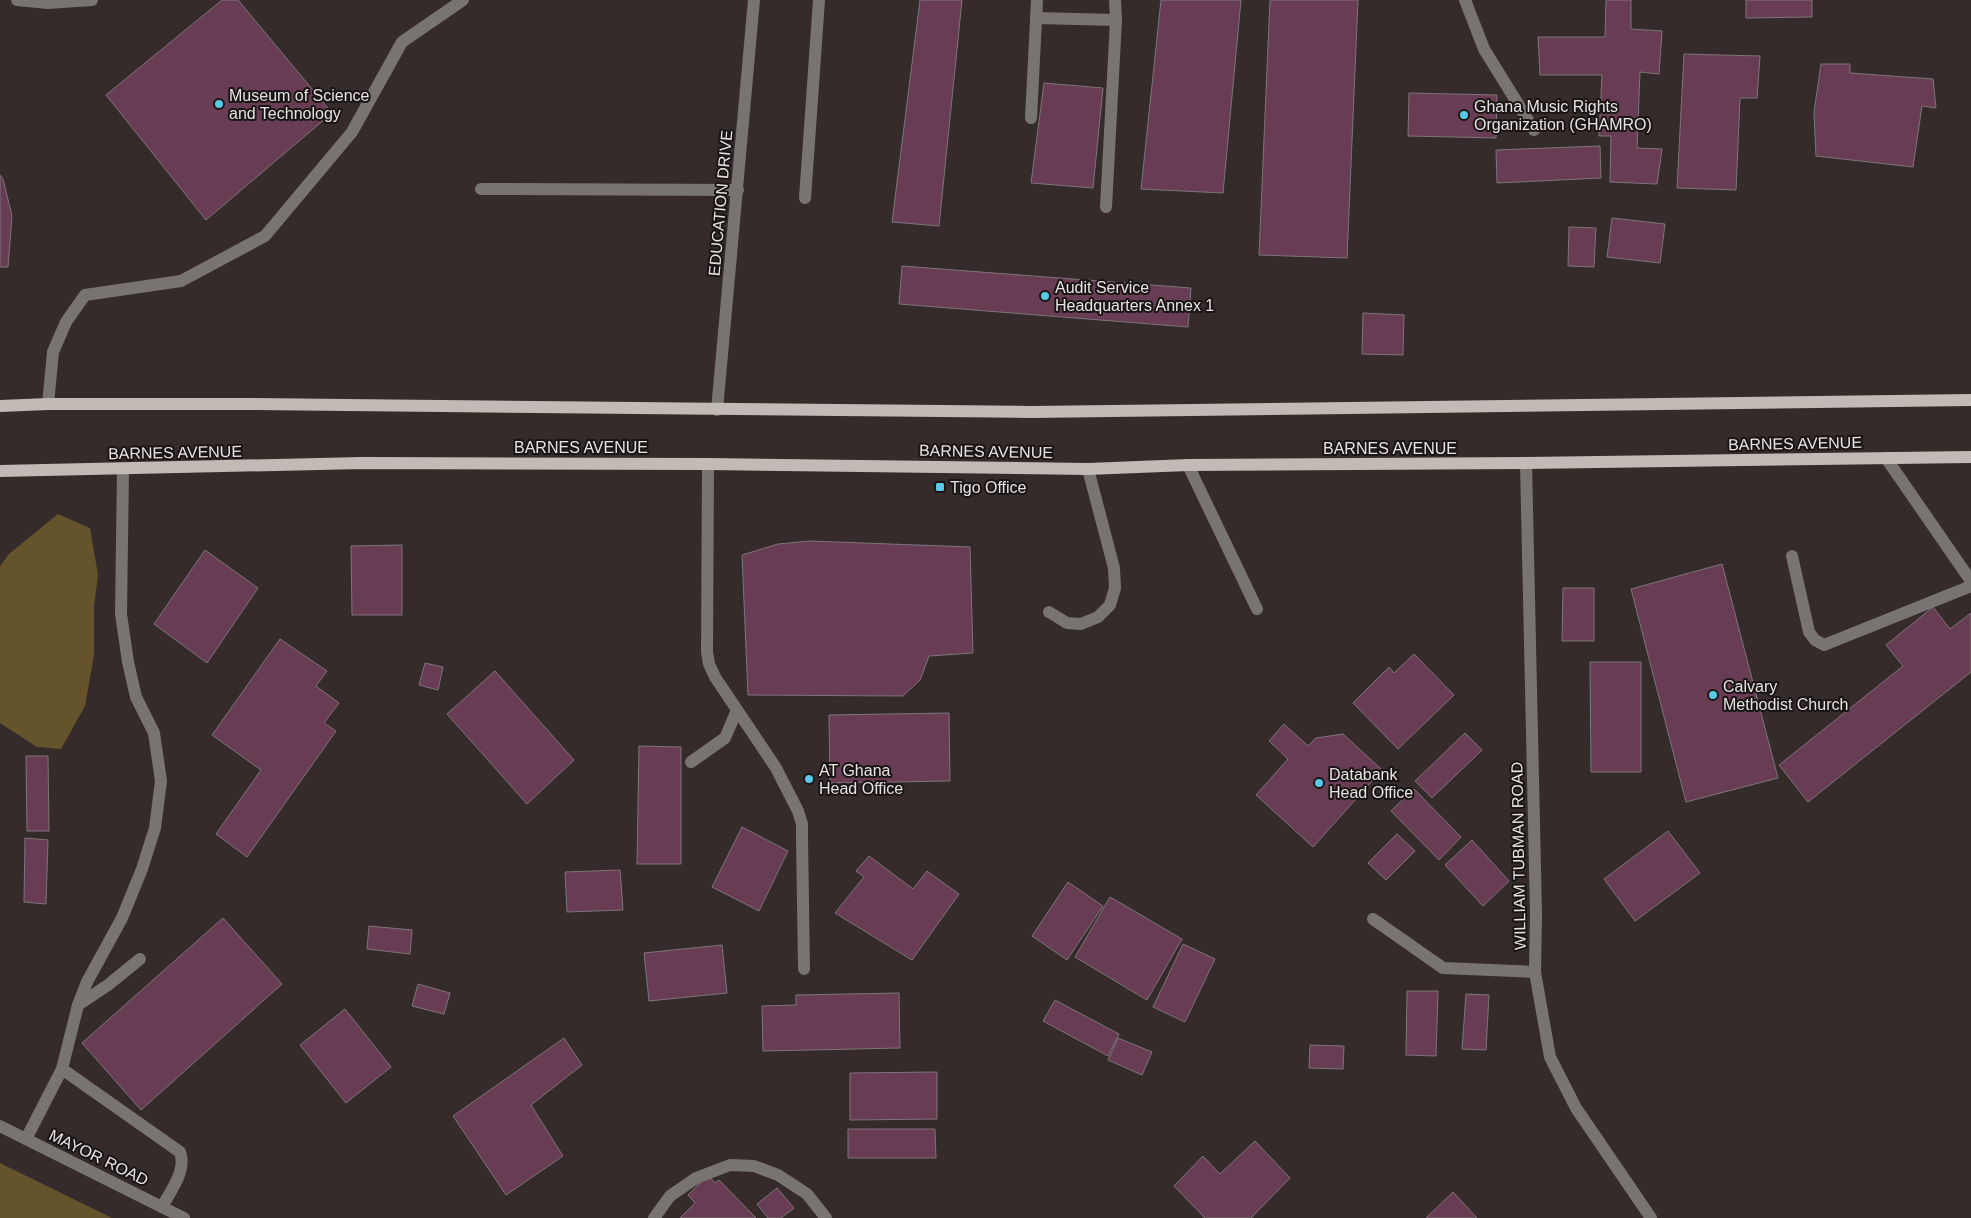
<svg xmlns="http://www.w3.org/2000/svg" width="1971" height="1218" viewBox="0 0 1971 1218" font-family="Helvetica,sans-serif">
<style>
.green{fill:#65532b}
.building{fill:#683c53;stroke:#7e7579}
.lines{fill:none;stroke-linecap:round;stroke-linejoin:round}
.minor{stroke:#787472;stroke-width:12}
.major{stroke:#c2bab5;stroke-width:12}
.poi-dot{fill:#58c9e4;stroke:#191515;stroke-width:2}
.labels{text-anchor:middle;stroke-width:4;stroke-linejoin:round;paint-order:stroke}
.poi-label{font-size:16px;fill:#e8e2e2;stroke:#191515;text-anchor:start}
.street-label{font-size:16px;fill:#e8e2e2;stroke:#191515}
</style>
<rect width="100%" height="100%" fill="#352b2b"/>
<g class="green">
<polygon points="58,514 90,528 98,575 94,607 94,655 85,706 61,749 37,747 0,723 0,566 9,554"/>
<polygon points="0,1163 112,1218 0,1218"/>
</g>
<g class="building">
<polygon points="222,0 238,0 332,113 206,220 106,95"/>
<polygon points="920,0 962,0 939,226 892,222"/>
<polygon points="1161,0 1241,0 1223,193 1141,189"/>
<polygon points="1270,0 1358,0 1347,258 1259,255"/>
<polygon points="1606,0 1631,0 1631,29 1662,31 1659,74 1640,72 1637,148 1662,149 1657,184 1610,182 1611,136 1599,136 1602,75 1540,75 1538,37 1605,37"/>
<polygon points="1746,0 1812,0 1812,17 1746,18"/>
<polygon points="1684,54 1760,56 1757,98 1740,98 1736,190 1677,188"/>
<polygon points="1821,64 1850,64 1850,73 1933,79 1936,108 1922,106 1913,167 1816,156 1814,112"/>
<polygon points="1044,83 1103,88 1093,188 1031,183"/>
<polygon points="1409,93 1497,95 1496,138 1408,136"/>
<polygon points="1600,146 1601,178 1497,183 1496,150"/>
<polygon points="0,175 3,179 12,216 8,267 0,267"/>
<polygon points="1612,218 1665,224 1660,263 1607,257"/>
<polygon points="1569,227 1596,228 1594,267 1568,266"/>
<polygon points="902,266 1191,288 1188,327 899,304"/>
<polygon points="1363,313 1404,315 1403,355 1362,354"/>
<polygon points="810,541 970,547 973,653 929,656 920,680 903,696 748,695 742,555 778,544"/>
<polygon points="402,545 402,615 352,615 351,546"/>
<polygon points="205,550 258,588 207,663 154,624"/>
<polygon points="1722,564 1778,778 1686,802 1631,589"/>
<polygon points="1563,588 1594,588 1594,641 1562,641"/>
<polygon points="1933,607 1950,629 1971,613 1971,672 1808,802 1779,765 1903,666 1886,645"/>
<polygon points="280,639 327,671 316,686 339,703 324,723 336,731 247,857 216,834 261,770 212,735"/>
<polygon points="1414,654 1454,695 1398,749 1353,703 1389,667 1394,673"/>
<polygon points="1590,662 1641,662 1641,772 1591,772"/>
<polygon points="425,663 443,667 438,690 419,685"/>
<polygon points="495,671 574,760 527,804 447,714"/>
<polygon points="949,713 950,781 830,783 829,715"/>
<polygon points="1284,724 1308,746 1316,738 1343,734 1382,770 1313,847 1256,795 1288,759 1269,741"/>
<polygon points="1465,733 1482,750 1432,798 1415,781"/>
<polygon points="639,746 681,747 681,864 637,864"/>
<polygon points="26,756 48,756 49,831 27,831"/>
<polygon points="1414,789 1461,837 1439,860 1391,811"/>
<polygon points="742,827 788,851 759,911 712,887"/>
<polygon points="1668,831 1700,873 1635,921 1604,879"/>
<polygon points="1397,834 1415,851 1386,880 1368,863"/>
<polygon points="25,838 48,840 46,904 24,902"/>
<polygon points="1472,840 1509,881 1483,906 1445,865"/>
<polygon points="869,856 913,889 927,871 959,894 912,960 835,913 864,877 856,871"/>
<polygon points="620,870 623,910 567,912 565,872"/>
<polygon points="1068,882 1103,906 1067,960 1032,936"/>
<polygon points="1110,897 1182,939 1147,1000 1075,957"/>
<polygon points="223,918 282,984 141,1110 82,1043"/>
<polygon points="369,926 412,930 410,954 367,949"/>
<polygon points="1183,944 1215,959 1185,1022 1153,1007"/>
<polygon points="722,945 727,993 649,1001 644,953"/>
<polygon points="418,984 450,993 444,1014 412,1006"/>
<polygon points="1407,991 1438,991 1436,1056 1406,1055"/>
<polygon points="899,993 900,1048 763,1051 762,1006 796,1005 796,995"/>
<polygon points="1466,994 1489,995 1486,1050 1462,1049"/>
<polygon points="1055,1000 1119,1034 1108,1056 1043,1021"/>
<polygon points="345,1009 391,1067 346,1103 300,1045"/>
<polygon points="564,1038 582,1065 531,1105 563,1156 506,1195 453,1116"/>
<polygon points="1118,1038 1152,1052 1142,1075 1108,1060"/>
<polygon points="1310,1045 1344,1046 1343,1069 1309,1068"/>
<polygon points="937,1072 937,1119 850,1120 850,1073"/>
<polygon points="848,1129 935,1129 936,1158 848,1158"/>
<polygon points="1255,1141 1290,1178 1251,1218 1205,1218 1174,1186 1203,1156 1220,1174"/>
<polygon points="708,1175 715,1183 719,1180 756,1218 680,1218 695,1203 688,1195"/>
<polygon points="777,1188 794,1208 781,1218 768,1218 757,1204"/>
<polygon points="1453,1192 1477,1218 1426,1218"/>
</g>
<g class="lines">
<g class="minor">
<polyline points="17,0 48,3 92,0"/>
<polyline points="1465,0 1484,49 1534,130"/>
<polyline points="1036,18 1116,20"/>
<polyline points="1031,118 1037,0"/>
<polyline points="481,189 738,190"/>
<polyline points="805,198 819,0"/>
<polyline points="1106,207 1116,20 1115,0"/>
<polyline points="48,404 53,352 66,322 85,295 181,281 265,236 352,132 402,42 463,0"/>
<polyline points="717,410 754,0"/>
<polyline points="1886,458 1971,581"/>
<polyline points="1526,463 1536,914 1535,972 1550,1057 1576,1108 1651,1218"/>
<polyline points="708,464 707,652 709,664 715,677 776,768 798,811 802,824 802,838 804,969"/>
<polyline points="1188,465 1257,609"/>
<polyline points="1792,556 1809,632 1815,640 1824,645 1971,586"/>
<polyline points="1049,612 1067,623 1081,624 1098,617 1110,605 1115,588 1114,568 1088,469"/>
<polyline points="691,762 725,738 737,710"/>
<polyline points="1373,919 1443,968 1535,972"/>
<polyline points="78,1005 108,985 140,959"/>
<path d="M62,1069l118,83c7,18 -9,38 -18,55"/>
<polyline points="0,1126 184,1218"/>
<polyline points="26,1139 62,1069 78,1005 87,982 122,918 142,869 155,828 161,781 154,733 136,697 128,662 121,614 123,469"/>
<polyline points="654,1218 670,1196 696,1178 730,1165 754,1166 778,1175 807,1194 826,1218"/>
</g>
<g class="major">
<polyline points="0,406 48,404 248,404 1031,412 1971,400"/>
<polyline points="0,471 362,463 708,464 1088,469 1188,465 1526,463 1971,457"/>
</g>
</g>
<g class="poi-dot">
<circle cx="219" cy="104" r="5"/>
<circle cx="1464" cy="115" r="5"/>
<circle cx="1045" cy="296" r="5"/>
<rect x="935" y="482" width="10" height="10" rx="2.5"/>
<circle cx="1713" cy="695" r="5"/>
<circle cx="809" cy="779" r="5"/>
<circle cx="1319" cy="783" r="5"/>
</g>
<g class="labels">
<g class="poi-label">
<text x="229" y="101">Museum of Science<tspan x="229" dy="18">and Technology</tspan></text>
<text x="1474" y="112">Ghana Music Rights<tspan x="1474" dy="18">Organization (GHAMRO)</tspan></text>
<text x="1055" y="293">Audit Service<tspan x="1055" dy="18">Headquarters Annex 1</tspan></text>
<text x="950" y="493">Tigo Office</text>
<text x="1723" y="692">Calvary<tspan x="1723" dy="18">Methodist Church</tspan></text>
<text x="819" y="776">AT Ghana<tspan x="819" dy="18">Head Office</tspan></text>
<text x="1329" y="780">Databank<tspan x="1329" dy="18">Head Office</tspan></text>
</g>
<g class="street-label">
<text transform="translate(720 203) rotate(-85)" y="6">EDUCATION DRIVE</text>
<text transform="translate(1795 443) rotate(-1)" y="6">BARNES AVENUE</text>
<text x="581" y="453">BARNES AVENUE</text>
<text x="1390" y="454">BARNES AVENUE</text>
<text transform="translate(986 451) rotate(1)" y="6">BARNES AVENUE</text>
<text transform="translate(175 452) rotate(-1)" y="6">BARNES AVENUE</text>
<text transform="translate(1518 856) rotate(-91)" y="6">WILLIAM TUBMAN ROAD</text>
<text transform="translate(99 1157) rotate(26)" y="6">MAYOR ROAD</text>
</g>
</g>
</svg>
